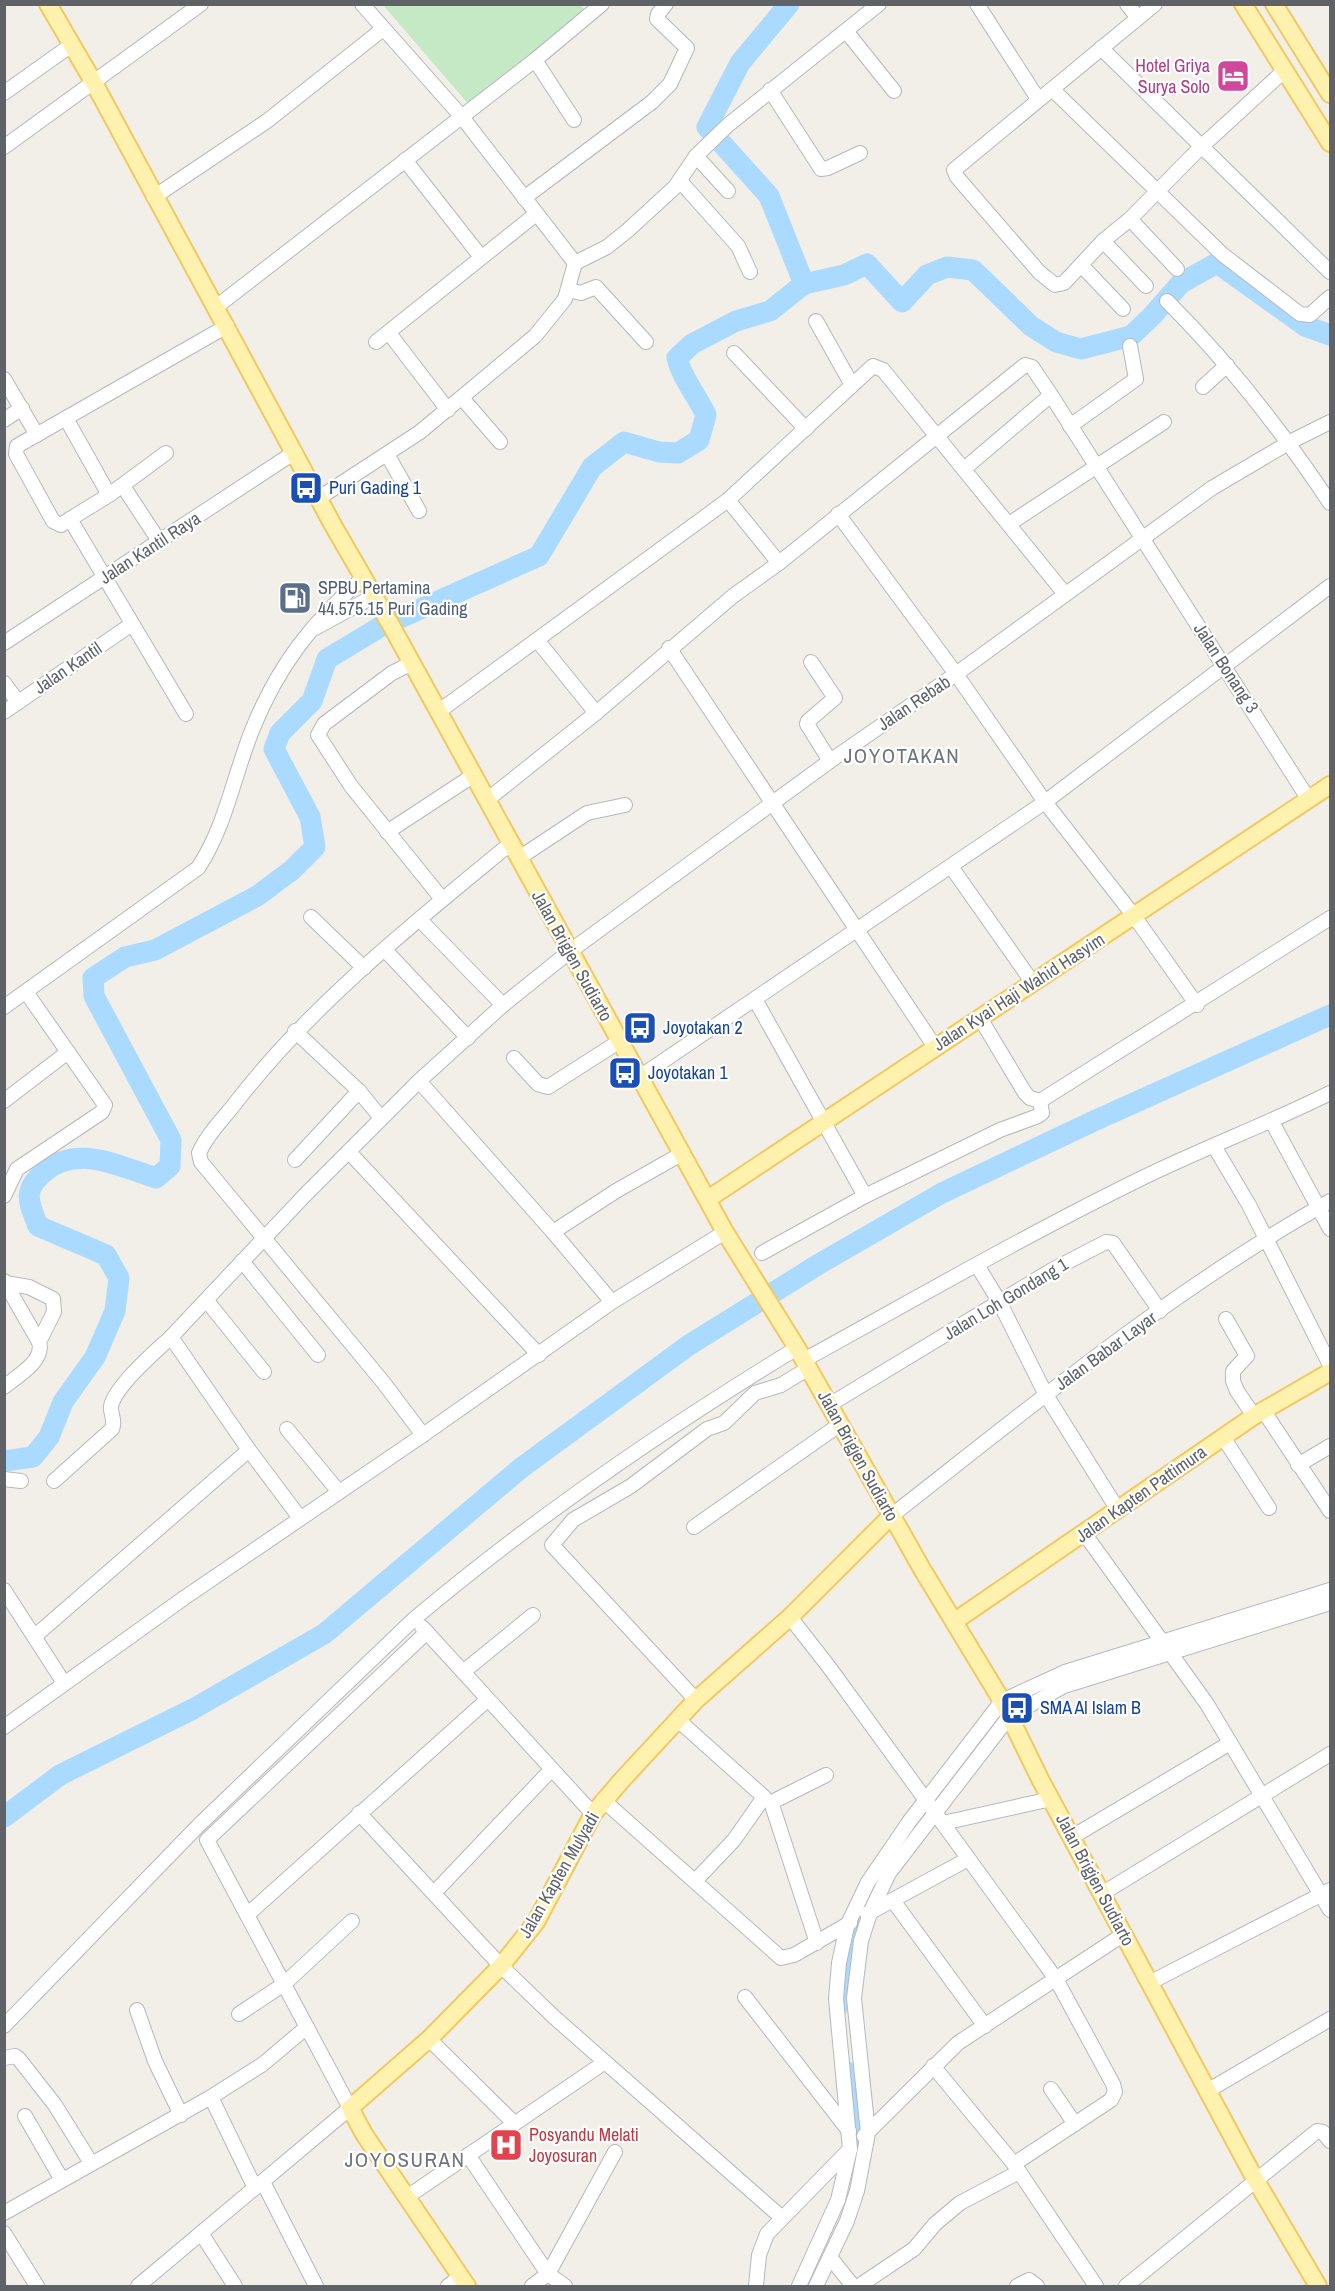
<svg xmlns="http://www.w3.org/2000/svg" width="1335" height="2291" viewBox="0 0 1335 2291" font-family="'Archivo Narrow',sans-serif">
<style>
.green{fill:#c5e8c5}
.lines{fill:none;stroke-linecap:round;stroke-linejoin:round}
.canal{stroke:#aadaff;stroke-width:12}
.river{stroke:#aadaff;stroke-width:21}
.minor-casing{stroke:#b5b8bc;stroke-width:16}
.major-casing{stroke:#f2c960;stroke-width:20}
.minor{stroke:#fff;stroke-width:14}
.major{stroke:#fff2af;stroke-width:16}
.labels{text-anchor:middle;stroke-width:4.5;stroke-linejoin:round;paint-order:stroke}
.hotel-label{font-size:18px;fill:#b23c85;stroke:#fff;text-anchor:end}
.transit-label{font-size:18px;fill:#164399;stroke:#fff;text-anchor:start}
.street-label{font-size:18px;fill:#5f6368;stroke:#fff}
.service-label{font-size:18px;fill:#4e5e75;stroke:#fff;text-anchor:start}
.health-label{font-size:18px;fill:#be3a42;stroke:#fff;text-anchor:start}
.quarter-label{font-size:21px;letter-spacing:1.5px;fill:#70757a;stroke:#fff}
</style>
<rect width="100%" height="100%" fill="#f1efe8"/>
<polygon class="green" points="579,4 585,10 470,106 383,5"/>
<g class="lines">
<g class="canal">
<polyline points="900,1849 933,1801"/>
<polyline points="841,2010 858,1924 868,1905"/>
<polyline points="849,2068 859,2143 856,2164"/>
</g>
<g class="river">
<polyline points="789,4 740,63 707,127 769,196 804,284"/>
<path d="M4,1461l29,-4 16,-20 14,-35 32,-45 20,-46 4,-33 -13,-23 -68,-29c-9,-23 -16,-35 5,-53 34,-30 75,-7 113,5l14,-12 1,-26 -77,-144 -1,-18 32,-21 30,-7 102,-54 35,-26 23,-23 -5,-30 -36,-68 6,-16 32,-32 15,-42 53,-32 159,-71 53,-89 32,-25 35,10 19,1 21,-13 7,-25c-9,-20 -24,-36 -29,-57l15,-14 44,-23 34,-10 34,-27 40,-9 23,-11 35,38 25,-27 20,-8 26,3 58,56 25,16 25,7 50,-13 22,-21 28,-32 36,-20 88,63 25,9"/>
<polyline points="4,1817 60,1775 193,1709 324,1634 521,1468 689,1345 819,1264 942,1193 1096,1120 1330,1015"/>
</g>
<defs>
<g id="minor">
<polyline points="362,4 462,117 575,263"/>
<polyline points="977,4 1038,99"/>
<polyline points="1127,4 1138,18"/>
<polyline points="1155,4 954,170 957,177 1039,272 1055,285 1064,283 1103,241 1130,219 1201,147 1285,70"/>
<polyline points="846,31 894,91"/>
<polyline points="1101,48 1330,272"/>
<polyline points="535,60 574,120"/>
<polyline points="1052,89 1222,254 1300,314 1310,315 1330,297"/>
<polyline points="770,90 821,169 828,168 860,153"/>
<polyline points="4,93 70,46"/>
<polyline points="4,147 201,4"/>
<polyline points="696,156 728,191"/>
<polyline points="405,160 481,257"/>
<polyline points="680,181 738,246 750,272"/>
<polyline points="154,197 267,121 383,29"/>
<polyline points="524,198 652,102 670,84 687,48 657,19 658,14 666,4"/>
<polyline points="1130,219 1177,269"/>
<polyline points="1103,241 1146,286"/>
<polyline points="1081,265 1123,309"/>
<polyline points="568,290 581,293 596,287 646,342"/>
<path d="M1167,301c62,62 115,130 163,202"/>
<polyline points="216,307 535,60 602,4"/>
<polyline points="816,321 852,385"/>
<polyline points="389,333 448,410"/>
<polyline points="376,342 536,214"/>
<polyline points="734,353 806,429"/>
<polyline points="4,379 37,435"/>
<polyline points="1203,387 1227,365"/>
<polyline points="462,398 500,442"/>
<polyline points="4,420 22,408"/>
<polyline points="67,420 109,495 70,519 186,714"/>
<polyline points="1070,426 1136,379 1130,346"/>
<polyline points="387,454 419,511"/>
<polyline points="964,469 1051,395"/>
<polyline points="123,486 159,541"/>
<polyline points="109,495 166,453"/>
<polyline points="319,498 420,432 535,336 565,299 575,263 607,247 627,231 675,187 696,156 728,125 879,4"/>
<polyline points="728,500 779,563"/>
<polyline points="838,514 956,674 1045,802 1134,916 1197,1005"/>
<polyline points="70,519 61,525 53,521 16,454 17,446 227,326"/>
<polyline points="1009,524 1164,422"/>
<polyline points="315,628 374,596"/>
<polyline points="537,640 596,713"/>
<polyline points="4,643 295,452"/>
<polyline points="669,648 935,1047"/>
<polyline points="811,662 835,698 808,721 807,724 830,761"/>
<polyline points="412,663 392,673 324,724 318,735 351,786 442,899"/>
<polyline points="4,683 18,702"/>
<polyline points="4,712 132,624"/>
<polyline points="438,712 728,500 873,366 883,370 1065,594"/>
<polyline points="487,800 596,713 733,596 779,563 1025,365 1032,367 1051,395 1309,800"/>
<polyline points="387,832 474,775"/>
<polyline points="519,858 587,813 625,805"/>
<polyline points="952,868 1033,983"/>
<polyline points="311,917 364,968"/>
<polyline points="420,920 503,1005"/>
<polyline points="385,950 468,1038"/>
<polyline points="756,1001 865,1196"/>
<path d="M4,1007l194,-139c28,-42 36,-94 55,-140 25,-62 60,-107 110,-150"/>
<polyline points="980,1018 1025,1093 1030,1098 1040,1101 1330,918"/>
<polyline points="295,1031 359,1091 381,1118"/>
<polyline points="514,1058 538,1084 548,1087 620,1041"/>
<polyline points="641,1076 1045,802 1330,586"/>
<polyline points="419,1081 553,1232 612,1302"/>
<polyline points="4,1101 68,1052"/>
<polyline points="1272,1122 1330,1229"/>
<polyline points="1214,1146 1249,1205 1330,1365"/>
<polyline points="349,1152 539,1355"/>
<polyline points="295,1160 359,1091"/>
<polyline points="4,1196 17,1169 102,1112 105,1105 26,992"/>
<polyline points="553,1232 616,1191 683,1153"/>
<polyline points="762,1253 865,1196 1000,1130 1038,1116 1042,1113 1040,1101"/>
<polyline points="242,1261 318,1355"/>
<polyline points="977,1265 1000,1303 1046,1395 1118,1510"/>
<path d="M4,1281l35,61c6,19 -22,34 -35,45"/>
<polyline points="5,1283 29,1287 53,1299 54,1312 39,1342"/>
<polyline points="207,1301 264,1372"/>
<polyline points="1226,1319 1247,1356 1233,1371 1233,1381 1237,1391 1254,1416"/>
<path d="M804,1360c111,-61 222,-125 336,-181 63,-31 128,-55 190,-86"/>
<polyline points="829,1405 1052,1270 1106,1242 1113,1243 1160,1311"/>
<polyline points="1263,1410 1330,1511"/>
<polyline points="287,1429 339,1492"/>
<path d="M423,1435l-40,-53 -182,-220 -2,-9c8,-19 26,-36 38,-52 77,-99 177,-178 273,-257"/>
<polyline points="1223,1437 1269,1508"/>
<polyline points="1298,1465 1330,1446"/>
<polyline points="4,1479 21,1481"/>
<path d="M54,1481l58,-52c4,-9 -2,-15 -1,-23 5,-21 45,-55 60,-69"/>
<path d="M891,1516c142,-111 282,-227 439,-315"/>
<polyline points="300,1518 249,1450 171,1337 305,1195 419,1081 503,1005 569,952 830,761 956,674 1212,488 1290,442 1330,422"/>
<polyline points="694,1527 839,1425"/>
<polyline points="1084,1533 1207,1704 1330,1910"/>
<polyline points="4,1590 64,1683"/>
<polyline points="790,1617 829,1667 1056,1979 1113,2084 1115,2092 1111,2100 1014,2164"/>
<polyline points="422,1627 593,1814"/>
<polyline points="35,1636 249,1450"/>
<polyline points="463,1672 533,1615"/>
<polyline points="696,1700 552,1545 573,1520 631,1486 707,1429 724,1423 755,1393 781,1385 809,1368"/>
<polyline points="678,1720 764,1797 734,1840 695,1881"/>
<polyline points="4,1727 184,1598 423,1435 612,1302 725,1232"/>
<polyline points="603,1800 781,1958 794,1955 850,1923"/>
<polyline points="359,1813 501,1966 554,2017 781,2217"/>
<polyline points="943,1823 1051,1799"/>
<polyline points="1072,1837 1230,1743"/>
<polyline points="434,1893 551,1770"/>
<polyline points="1103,1893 1330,1754"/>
<polyline points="894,1902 985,2026"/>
<polyline points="867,1914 968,1859"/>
<polyline points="247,1915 487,1700"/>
<polyline points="817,1943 772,1805 774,1801 826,1775"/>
<polyline points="1151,1982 1330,1890"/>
<polyline points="745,1997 849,2131"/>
<polyline points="137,2010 155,2061 181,2115"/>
<polyline points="239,2014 284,1984 352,1921"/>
<path d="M4,2026l195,-201 215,-206c120,-101 250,-190 383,-271"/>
<polyline points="429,2039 514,2123"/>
<polyline points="4,2058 15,2056 19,2059 55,2105 91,2163"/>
<polyline points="933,2066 1014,2164 1096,2286"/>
<polyline points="1051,2089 1075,2124"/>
<polyline points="1209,2090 1330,2019"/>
<polyline points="211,2097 263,2064 307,2027"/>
<polyline points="25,2116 62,2180"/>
<polyline points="864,2136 958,2043 1124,1934"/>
<polyline points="468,2155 548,2274 565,2286"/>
<polyline points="263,2182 316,2286"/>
<polyline points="407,2197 605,2062"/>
<polyline points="4,2213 211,2097 255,2188"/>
<polyline points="4,2233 37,2286"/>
<polyline points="201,2233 235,2286"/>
<polyline points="830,2257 853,2286"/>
<polyline points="138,2286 350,2108 207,1840 427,1632"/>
<polyline points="448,2286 460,2277"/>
<polyline points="532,2286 548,2274 615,2152"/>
<polyline points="756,2286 759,2255 767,2234 850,2149"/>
<polyline points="799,2286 838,2200 850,2149 836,1999 839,1963 847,1926 868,1882 909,1822 1002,1701 1065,1672 1330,1590"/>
<polyline points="816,2286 847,2221 857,2191 868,2133 854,1998 861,1941 870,1913 889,1873 1009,1717 1064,1686 1330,1603"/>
<polyline points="859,2286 914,2249 935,2224 960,2203 1019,2172"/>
<polyline points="1017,2286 1029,2280 1037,2286"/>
<polyline points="1126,2286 1317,2131 1323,2132 1330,2141"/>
</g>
<g id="major">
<polyline points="48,4 94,83 334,527 392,627 725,1232 797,1348 922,1569 1002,1701 1040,1779 1255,2179 1318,2286"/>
<polyline points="1243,4 1330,143"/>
<polyline points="1274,4 1330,94"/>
<polyline points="708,1199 1330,785"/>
<polyline points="955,1621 1254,1416 1330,1372"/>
<polyline points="467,2286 364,2134 350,2108 429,2039 501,1966 536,1922 593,1814 621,1781 696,1700 790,1617 891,1516"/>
</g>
</defs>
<use href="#minor" class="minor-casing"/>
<use href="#major" class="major-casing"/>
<use href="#minor" class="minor"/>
<use href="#major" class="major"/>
</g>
<defs>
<symbol id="hotel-square" viewBox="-11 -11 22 22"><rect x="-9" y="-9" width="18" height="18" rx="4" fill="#d1479c" stroke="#fff"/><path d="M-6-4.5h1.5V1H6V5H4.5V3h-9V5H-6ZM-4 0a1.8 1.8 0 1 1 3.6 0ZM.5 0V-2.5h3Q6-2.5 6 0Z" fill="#fff"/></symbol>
<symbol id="bus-square" viewBox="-11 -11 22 22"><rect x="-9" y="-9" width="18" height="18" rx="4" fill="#1a4fb4" stroke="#fff"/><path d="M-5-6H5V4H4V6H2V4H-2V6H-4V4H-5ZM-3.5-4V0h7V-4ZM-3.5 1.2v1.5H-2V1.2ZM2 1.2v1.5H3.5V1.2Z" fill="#fff"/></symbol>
<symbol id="fuel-square" viewBox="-11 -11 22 22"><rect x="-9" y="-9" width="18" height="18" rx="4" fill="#5c6f8a" stroke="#fff"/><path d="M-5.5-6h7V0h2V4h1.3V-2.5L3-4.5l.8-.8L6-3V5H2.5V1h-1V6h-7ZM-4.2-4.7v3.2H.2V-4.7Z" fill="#fff"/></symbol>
<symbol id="hospital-square" viewBox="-11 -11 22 22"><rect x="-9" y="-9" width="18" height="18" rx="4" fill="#e0444e" stroke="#fff"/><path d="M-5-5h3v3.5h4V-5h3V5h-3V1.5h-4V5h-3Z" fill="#fff"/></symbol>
</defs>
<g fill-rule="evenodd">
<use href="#hotel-square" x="1214" y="57" width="38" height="38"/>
<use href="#bus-square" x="287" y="469" width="38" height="38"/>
<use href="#fuel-square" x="276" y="579" width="38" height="38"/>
<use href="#bus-square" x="621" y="1009" width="38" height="38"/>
<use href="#bus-square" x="606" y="1054" width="38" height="38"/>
<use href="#bus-square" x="998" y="1689" width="38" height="38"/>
<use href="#hospital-square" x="487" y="2126" width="38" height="38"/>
</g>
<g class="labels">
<g class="hotel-label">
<text x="1210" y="72">Hotel Griya<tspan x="1210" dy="21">Surya Solo</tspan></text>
</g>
<g class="transit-label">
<text x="329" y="494">Puri Gading 1</text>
<text x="663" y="1034">Joyotakan 2</text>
<text x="648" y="1079">Joyotakan 1</text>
<text x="1040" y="1714">SMA Al Islam B</text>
</g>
<g class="street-label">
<text transform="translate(150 548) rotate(-33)" y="6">Jalan Kantil Raya</text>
<text transform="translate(68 668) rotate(-34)" y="6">Jalan Kantil</text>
<text transform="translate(1226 668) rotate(57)" y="6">Jalan Bonang 3</text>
<text transform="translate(914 703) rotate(-34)" y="6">Jalan Rebab</text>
<text transform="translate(572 956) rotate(61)" y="6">Jalan Brigjen Sudiarto</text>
<text transform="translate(1019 992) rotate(-33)" y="6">Jalan Kyai Haji Wahid Hasyim</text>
<text transform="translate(1006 1299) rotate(-31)" y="6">Jalan Loh Gondang 1</text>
<text transform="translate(1106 1351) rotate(-36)" y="6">Jalan Babar Layar</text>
<text transform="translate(858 1456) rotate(61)" y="6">Jalan Brigjen Sudiarto</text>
<text transform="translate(1141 1494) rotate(-35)" y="6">Jalan Kapten Pattimura</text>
<text transform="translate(559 1875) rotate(-60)" y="6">Jalan Kapten Mulyadi</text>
<text transform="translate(1095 1880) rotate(62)" y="6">Jalan Brigjen Sudiarto</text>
</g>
<g class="service-label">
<text x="318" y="594">SPBU Pertamina<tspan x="318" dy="21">44.575.15 Puri Gading</tspan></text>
</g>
<g class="health-label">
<text x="529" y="2141">Posyandu Melati<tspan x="529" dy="21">Joyosuran</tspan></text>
</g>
<g class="quarter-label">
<text x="902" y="763">JOYOTAKAN</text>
<text x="405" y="2167">JOYOSURAN</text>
</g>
</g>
<rect width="1335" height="2291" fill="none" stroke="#5f6368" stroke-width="12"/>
</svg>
